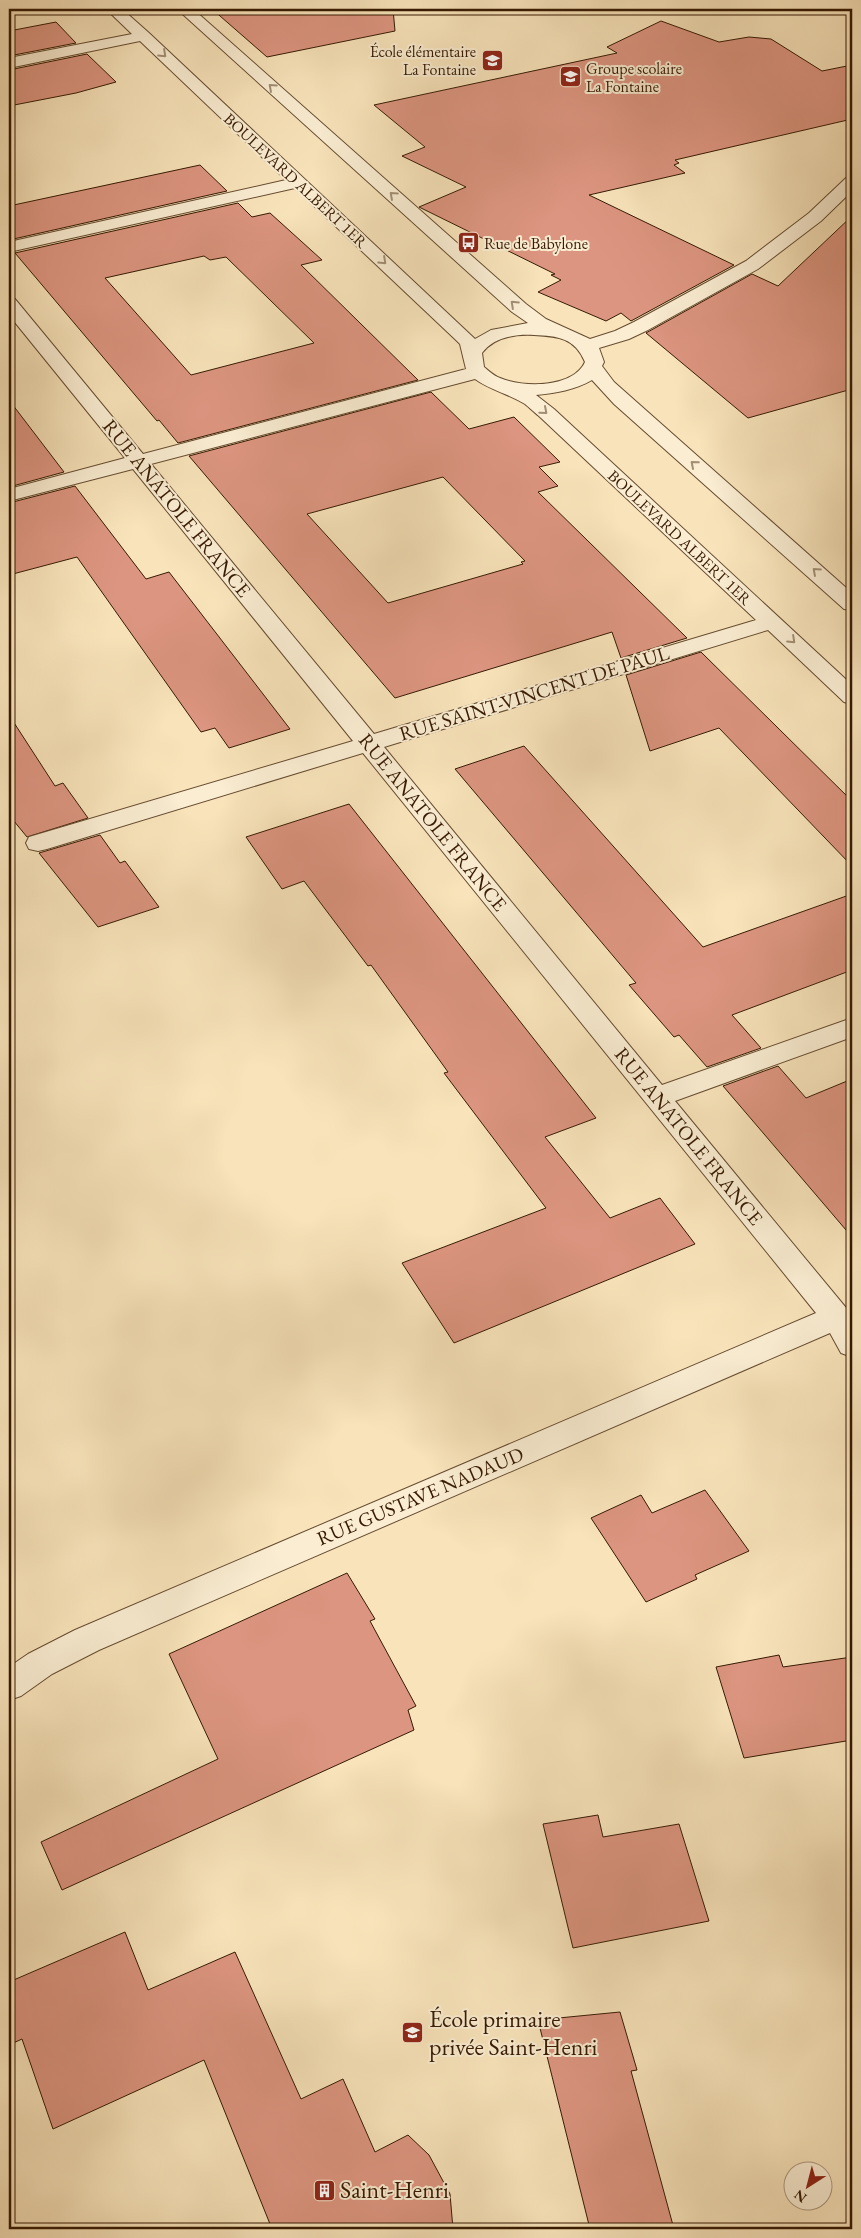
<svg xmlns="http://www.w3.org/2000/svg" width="861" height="2238" viewBox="0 0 861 2238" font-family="'EB Garamond',serif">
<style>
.building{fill:#dc9580;stroke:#361a02;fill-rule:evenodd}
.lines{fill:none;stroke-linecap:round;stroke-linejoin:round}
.minor-casing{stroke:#664c30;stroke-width:2}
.minor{fill:#faedd2;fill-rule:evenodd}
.oneway{stroke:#a28e74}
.labels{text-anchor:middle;stroke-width:4;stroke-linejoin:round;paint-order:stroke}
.far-poi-label{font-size:16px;fill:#361a02;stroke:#faedd2;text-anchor:start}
.far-street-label{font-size:16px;fill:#361a02;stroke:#faedd2}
.street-label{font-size:20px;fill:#361a02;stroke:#faedd2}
.near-poi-label{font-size:24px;fill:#361a02;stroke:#faedd2;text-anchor:start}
</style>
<rect width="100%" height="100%" fill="#f8e3ba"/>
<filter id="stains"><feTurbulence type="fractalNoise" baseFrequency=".004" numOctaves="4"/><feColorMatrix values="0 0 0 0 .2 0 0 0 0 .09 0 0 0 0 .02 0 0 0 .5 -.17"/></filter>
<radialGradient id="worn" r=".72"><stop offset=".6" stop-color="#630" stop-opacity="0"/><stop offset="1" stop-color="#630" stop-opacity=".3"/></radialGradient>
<g class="building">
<polygon points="212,9 393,9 395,31 267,57"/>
<polygon points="661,21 719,42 749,37 771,39 822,71 852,65 852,119 675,160 679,163 674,165 685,173 589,195 734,265 631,321 621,313 606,321 538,292 561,280 551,275 555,274 419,207 466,187 402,156 425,147 374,105 617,53 607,47"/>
<polygon points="56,22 76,43 9,56 9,31"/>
<polygon points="87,54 116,82 76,93 9,106 9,70"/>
<polygon points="200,165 227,191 9,240 9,206"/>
<path d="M238,203l14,14 18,-4 52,47 -21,5 117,115 -240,63 -19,-23 -2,1 -142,-168zM204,256l6,4 16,-3 88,86 -123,32 -86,-97z"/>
<polygon points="852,216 852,389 748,418 646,333 752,274 778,286"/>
<path d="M431,392l38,37 45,-12 46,45 -21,5 19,19 -20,6 149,146 -66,20 -9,-26 -217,66 -206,-242zM443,477l82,84 -4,1 2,2 -135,39 -81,-89z"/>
<polygon points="9,400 64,472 9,487"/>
<polygon points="75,486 146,579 169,572 290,729 229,748 215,728 201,732 77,557 9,575 9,503"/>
<polygon points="701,652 852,801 852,866 719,728 650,751 626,675"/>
<polygon points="9,715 55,786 63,783 88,818 27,837 9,815"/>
<polygon points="524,746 703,947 852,894 852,970 732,1015 761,1048 707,1067 679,1035 674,1037 629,985 636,983 455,769"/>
<polygon points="349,804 596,1118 545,1137 610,1218 660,1198 695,1244 454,1343 402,1263 546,1208 444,1073 448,1072 371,965 368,966 304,881 282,889 246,837"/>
<polygon points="100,835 120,863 125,861 159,907 98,927 39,853"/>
<polygon points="778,1066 806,1098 852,1079 852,1237 723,1086"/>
<polygon points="705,1490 749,1551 695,1575 697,1579 646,1602 591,1518 641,1495 652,1513"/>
<polygon points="347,1573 375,1619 370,1621 416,1706 408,1710 414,1730 62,1890 41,1842 218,1759 169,1654"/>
<polygon points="779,1655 783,1667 852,1657 852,1740 744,1758 716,1667"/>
<polygon points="598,1815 603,1837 679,1824 709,1921 573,1948 543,1824"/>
<polygon points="125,1932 148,1990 235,1952 301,2099 343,2079 375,2152 408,2135 429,2155 450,2194 453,2229 272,2229 204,2060 53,2129 22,2039 9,2045 9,1982"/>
<polygon points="620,2012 637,2070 631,2071 674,2229 590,2229 538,2020"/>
</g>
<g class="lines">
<defs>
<path id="minor" d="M106,9h16l27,24 326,306 16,-9 37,-7 -16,-11 -335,-303h16l333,295 20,15 44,20 25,-8 19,-9 112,-61 63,-48 37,-35 6,-1v14l-31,30 -63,48 -110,61 -19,9 -30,9 5,14 -2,4 12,16 238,211v17l-8,-1 -230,-205 -22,-24c-17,10 -36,13 -56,15l18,14 298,276v19l-8,-2 -76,-72 -384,117 278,338 190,-67v19l-177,64 172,208 5,10v38l-11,-4 -11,-20 -731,317 -47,24 -31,22 -12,4v-33l19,-13 47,-24 741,-317 -453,-560 -316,96 -9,2 -9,-2 -3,-6 3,-6 324,-96 -220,-272 -124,32v-12l116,-31 -116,-143v-17l6,1 128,155 323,-85 -6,-25 -4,-4 -161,-152 -286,64v-10l277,-62 -146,-139 -131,27v-10l123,-24zM534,335c24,1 41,3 51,27 -12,26 -61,26 -85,16 -6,-2 -11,-7 -16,-11l-2,-14c12,-16 34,-19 52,-18zM475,379c15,11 34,15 50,25 5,4 10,9 15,13l216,203 -382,114 -223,-270z"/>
</defs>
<use href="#minor" class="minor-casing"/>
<use href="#minor" class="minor"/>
</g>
<defs><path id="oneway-chevron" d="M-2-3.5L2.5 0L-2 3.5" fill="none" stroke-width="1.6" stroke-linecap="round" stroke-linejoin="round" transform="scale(1.25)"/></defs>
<g class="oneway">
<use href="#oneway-chevron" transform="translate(163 54) rotate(43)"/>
<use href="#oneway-chevron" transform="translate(272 87) rotate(-138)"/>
<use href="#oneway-chevron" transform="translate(393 195) rotate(-138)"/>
<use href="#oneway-chevron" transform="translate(383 261) rotate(43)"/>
<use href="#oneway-chevron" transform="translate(514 304) rotate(-137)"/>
<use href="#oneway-chevron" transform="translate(544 411) rotate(41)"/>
<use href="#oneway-chevron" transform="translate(694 464) rotate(-139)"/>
<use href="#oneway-chevron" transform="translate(816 571) rotate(-138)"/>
<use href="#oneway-chevron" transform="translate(792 640) rotate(43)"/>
</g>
<defs>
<symbol id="school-square" viewBox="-11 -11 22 22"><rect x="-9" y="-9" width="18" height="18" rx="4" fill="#8f2418" stroke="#faedd2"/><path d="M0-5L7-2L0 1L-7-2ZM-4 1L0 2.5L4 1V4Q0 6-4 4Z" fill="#fff"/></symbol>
<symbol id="bus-square" viewBox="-11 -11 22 22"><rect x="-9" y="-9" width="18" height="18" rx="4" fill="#8f2418" stroke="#faedd2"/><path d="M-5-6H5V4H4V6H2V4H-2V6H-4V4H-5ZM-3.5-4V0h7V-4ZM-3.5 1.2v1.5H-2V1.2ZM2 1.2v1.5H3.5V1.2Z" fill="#fff"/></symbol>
<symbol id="building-square" viewBox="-11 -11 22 22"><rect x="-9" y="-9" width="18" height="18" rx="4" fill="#8f2418" stroke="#faedd2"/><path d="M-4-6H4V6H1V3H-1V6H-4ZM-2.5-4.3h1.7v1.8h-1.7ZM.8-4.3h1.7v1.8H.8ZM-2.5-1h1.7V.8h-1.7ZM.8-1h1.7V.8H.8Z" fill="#fff"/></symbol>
</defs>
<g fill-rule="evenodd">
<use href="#school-square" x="480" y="48" width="25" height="25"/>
<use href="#school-square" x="558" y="64" width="25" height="25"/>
<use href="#bus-square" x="456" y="230" width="25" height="25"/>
<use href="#school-square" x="400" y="2020" width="25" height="25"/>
<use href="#building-square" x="312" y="2178" width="25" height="25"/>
</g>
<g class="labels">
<g class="far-poi-label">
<text x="476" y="57" text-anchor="end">École élémentaire<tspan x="476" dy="18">La Fontaine</tspan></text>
<text x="586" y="74">Groupe scolaire<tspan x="586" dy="18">La Fontaine</tspan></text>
<text x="484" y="249">Rue de Babylone</text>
</g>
<g class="far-street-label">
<text transform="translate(296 180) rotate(43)" y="6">BOULEVARD ALBERT 1ER</text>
<text transform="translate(680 537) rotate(43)" y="6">BOULEVARD ALBERT 1ER</text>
</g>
<g class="street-label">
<text transform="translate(177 508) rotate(51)" y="7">RUE ANATOLE FRANCE</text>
<text transform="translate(534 693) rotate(-17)" y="7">RUE SAINT-VINCENT DE PAUL</text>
<text transform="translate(433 822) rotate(51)" y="7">RUE ANATOLE FRANCE</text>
<text transform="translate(689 1136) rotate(51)" y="7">RUE ANATOLE FRANCE</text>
<text transform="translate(420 1496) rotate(-23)" y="7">RUE GUSTAVE NADAUD</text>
</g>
<g class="near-poi-label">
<text x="429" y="2027">École primaire<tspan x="429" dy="28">privée Saint-Henri</tspan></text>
<text x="340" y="2198">Saint-Henri</text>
</g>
</g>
<rect width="861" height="2238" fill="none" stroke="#f8e3ba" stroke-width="30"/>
<rect x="10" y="10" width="841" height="2218" fill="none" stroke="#361a02" stroke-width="2.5"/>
<rect x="15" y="15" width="831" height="2208" fill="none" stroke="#361a02"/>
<g transform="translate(808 2186) rotate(216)"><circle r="24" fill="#faedd2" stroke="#ac997f"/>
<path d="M0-4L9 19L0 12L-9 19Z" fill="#8f2418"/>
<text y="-8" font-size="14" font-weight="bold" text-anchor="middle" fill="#361a02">N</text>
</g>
<rect width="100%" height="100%" filter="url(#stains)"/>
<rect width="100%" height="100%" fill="url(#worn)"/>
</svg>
